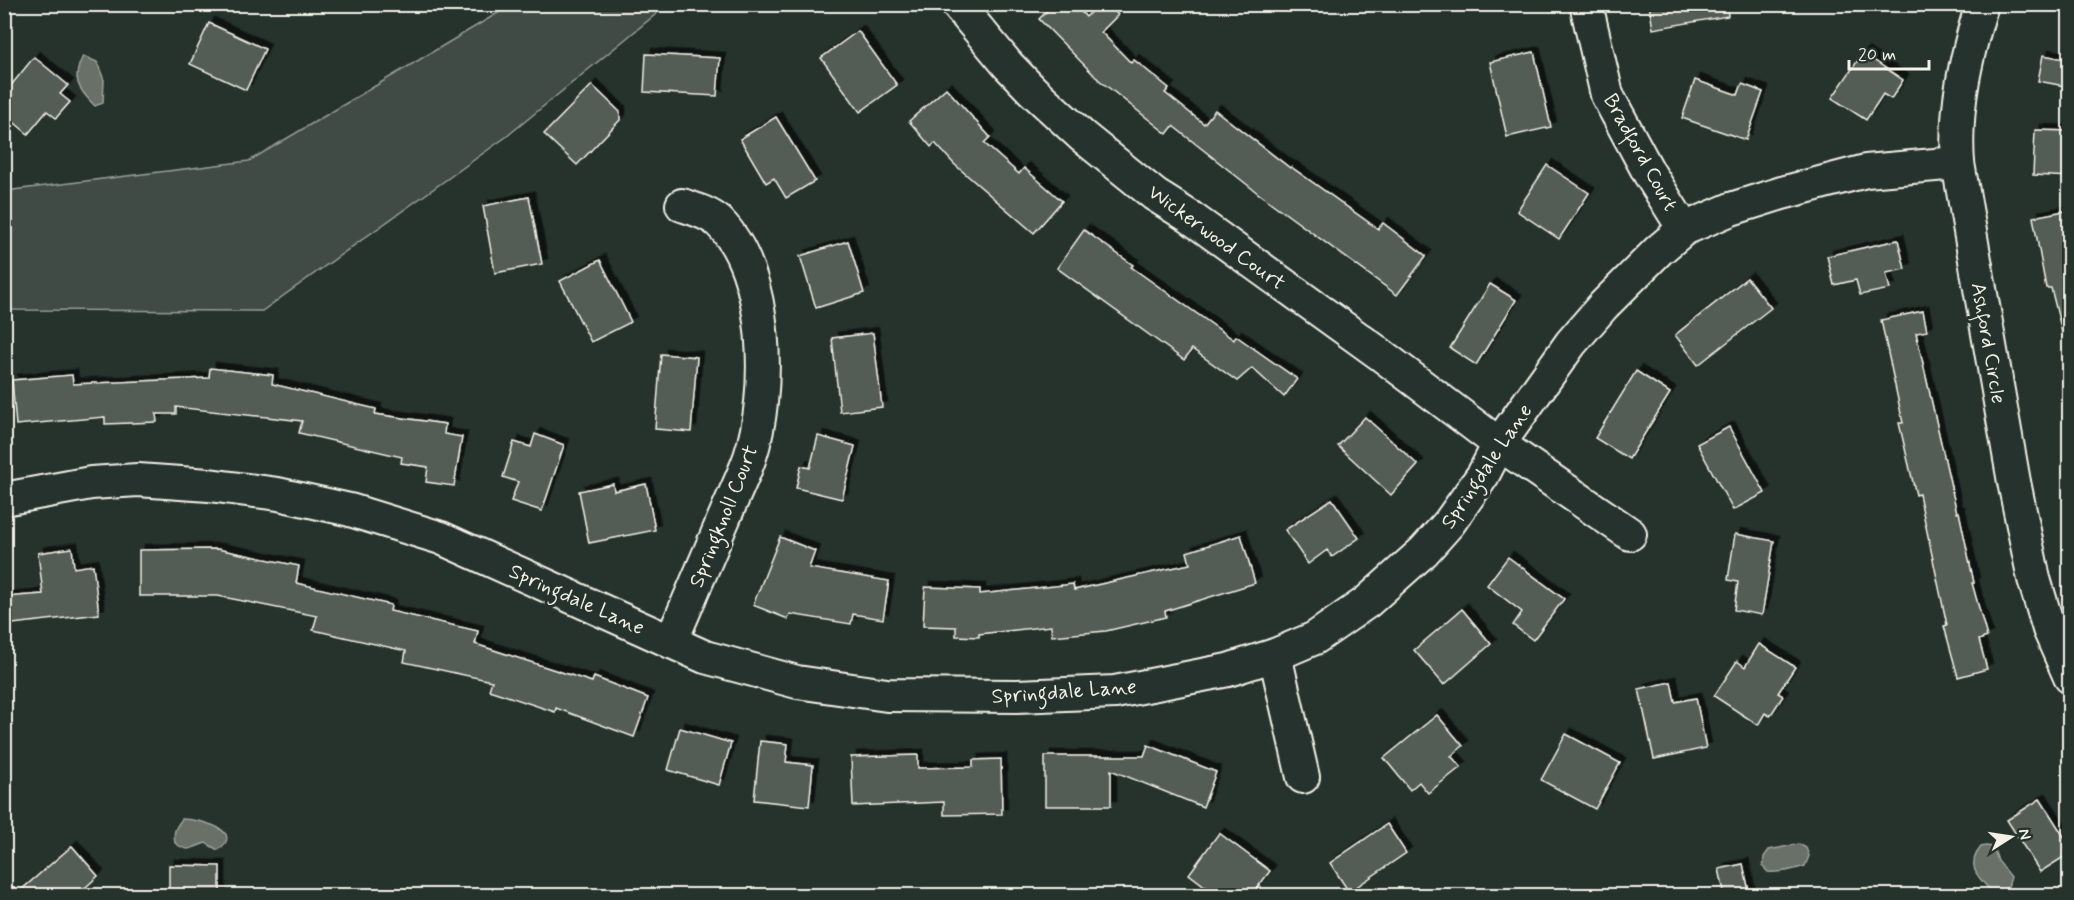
<svg xmlns="http://www.w3.org/2000/svg" width="2074" height="900" viewBox="0 0 2074 900" font-family="Mynerve,sans-serif">
<style>
.green{fill:#414b45;stroke:#9a9e96;stroke-width:1.5}
.water{fill:#676f68;stroke:#9fa39b;stroke-width:1.5}
.building{fill:#525c55;stroke:#f4f1e8;stroke-width:1.5;filter:url(#shadow)}
.lines{fill:none;stroke-linecap:round;stroke-linejoin:round}
.minor-casing{stroke:#f4f1e8;stroke-width:36}
.minor{stroke:#26332d;stroke-width:32}
.labels{text-anchor:middle;stroke-width:6;stroke-linejoin:round;paint-order:stroke}
.street-label{font-size:21px;fill:#f4f1e8;stroke:#26332d}
</style>
<defs>
<filter id="shadow"><feDropShadow dx="5.5" dy="-5.5" stdDeviation="0" flood-color="#0009"/></filter>
</defs>
<rect width="100%" height="100%" fill="#26332d"/>
<filter id="ink" filterUnits="userSpaceOnUse"><feTurbulence type="fractalNoise" baseFrequency=".0167" numOctaves="2"/><feDisplacementMap in="SourceGraphic" scale="12" xChannelSelector="R" yChannelSelector="G"/><feConvolveMatrix kernelMatrix="1 2 1 2 8 2 1 2 1" color-interpolation-filters="sRGB"/></filter>
<g filter="url(#ink)">
<polygon class="green" points="513,4 667,5 506,137 262,311 5,310 5,191 249,161"/>
<g class="water">
<path d="M83,56l14,6 7,18 -1,23 -8,3c-17,-17 -24,-27 -12,-50z"/>
<path d="M182,819c15,0 65,11 36,31l-12,-7c-15,4 -16,11 -31,0 -2,-11 0,-15 7,-24z"/>
<path d="M1799,844l7,4 3,8 -4,10c-12,4 -24,7 -37,6l-5,-5 1,-10 5,-7z"/>
<path d="M1986,846l7,1 5,14 13,16 -3,10 -9,5h-7c-14,-15 -27,-26 -11,-45z"/>
</g>
<g class="building">
<polygon points="1054,4 1074,4 1086,17 1099,4 1108,4 1118,15 1101,32 1131,63 1134,60 1169,88 1165,93 1204,124 1215,110 1290,168 1291,167 1378,229 1383,223 1426,256 1397,295 1259,194 1173,126 1167,134 1099,80 1039,19"/>
<polygon points="1649,4 1727,4 1728,16 1653,29"/>
<polygon points="209,23 265,49 246,90 190,64"/>
<polygon points="858,31 897,85 860,112 821,58"/>
<polygon points="1534,52 1551,127 1507,137 1490,62"/>
<polygon points="1863,53 1903,80 1891,99 1883,94 1866,120 1832,98"/>
<polygon points="646,54 720,58 717,96 644,92"/>
<polygon points="2043,55 2070,60 2070,87 2038,81"/>
<polygon points="34,57 68,85 60,94 70,102 56,118 47,111 28,134 4,114 4,94"/>
<polygon points="1695,80 1738,95 1742,84 1763,92 1746,140 1682,118"/>
<polygon points="592,85 620,112 620,120 577,165 544,134"/>
<polygon points="946,88 990,137 984,143 1019,174 1024,168 1062,201 1034,233 954,164 935,143 931,147 909,121"/>
<polygon points="776,117 815,181 786,198 774,178 766,183 740,139"/>
<polygon points="2035,130 2070,131 2070,177 2033,175"/>
<polygon points="1547,165 1589,193 1559,239 1517,211"/>
<polygon points="529,197 542,264 495,273 483,206"/>
<polygon points="2070,210 2070,331 2062,332 2051,288 2046,288 2033,217"/>
<polygon points="1084,230 1133,265 1131,267 1234,340 1236,336 1297,379 1284,397 1252,368 1237,381 1192,349 1184,360 1057,268"/>
<polygon points="1898,240 1905,269 1886,273 1890,289 1860,295 1856,280 1834,285 1827,256"/>
<polygon points="848,241 864,293 816,308 800,256"/>
<polygon points="600,260 631,322 591,342 560,281"/>
<polygon points="1747,278 1771,308 1698,365 1675,335"/>
<polygon points="1490,284 1516,300 1476,365 1450,348"/>
<polygon points="1923,311 1927,331 1916,333 1957,513 1959,512 1974,583 1972,583 1987,637 1979,640 1987,669 1958,677 1944,626 1947,625 1919,494 1916,495 1899,423 1903,423 1881,320"/>
<polygon points="873,333 882,407 840,412 832,338"/>
<polygon points="661,354 697,357 691,432 655,429"/>
<polygon points="210,368 273,375 272,384 376,409 375,414 445,424 444,434 462,437 454,486 426,482 428,467 401,463 402,457 299,433 302,421 176,407 176,414 156,414 157,422 105,424 105,417 16,425 12,380 72,375 73,384 209,378"/>
<polygon points="1636,371 1670,393 1629,459 1595,438"/>
<polygon points="1365,417 1418,465 1391,495 1338,446"/>
<polygon points="1729,427 1765,493 1733,510 1697,444"/>
<polygon points="535,434 564,445 542,511 511,501 518,482 503,477 514,442 531,447"/>
<polygon points="818,436 855,446 842,499 796,488 801,466 810,468"/>
<polygon points="613,484 614,491 646,484 655,530 589,543 579,491"/>
<polygon points="1332,499 1359,538 1332,557 1327,550 1308,564 1285,530"/>
<polygon points="1735,534 1774,541 1762,615 1734,610 1738,582 1728,580"/>
<polygon points="1241,535 1255,583 1165,611 1166,617 1106,631 1052,636 1051,626 979,634 979,637 956,636 956,627 923,626 925,587 980,589 980,594 1073,584 1074,590 1190,564 1187,552"/>
<polygon points="780,537 815,551 809,568 889,581 883,619 853,614 851,624 790,614 788,619 753,605"/>
<polygon points="72,548 74,568 93,565 99,614 4,625 4,597 43,594 38,553"/>
<polygon points="217,549 299,566 296,583 391,605 390,611 478,631 475,644 592,682 594,677 648,698 634,737 556,708 555,712 489,690 492,681 404,662 406,651 313,630 317,616 218,596 139,596 139,550"/>
<polygon points="1508,557 1564,599 1533,640 1513,625 1522,612 1487,585"/>
<polygon points="1462,609 1491,644 1444,685 1414,650"/>
<polygon points="1759,644 1795,667 1778,693 1783,696 1770,716 1765,713 1758,725 1714,696 1737,661 1745,667"/>
<polygon points="1671,682 1675,702 1696,698 1706,748 1654,759 1639,689"/>
<polygon points="1437,715 1463,746 1451,756 1461,767 1428,793 1419,782 1410,790 1384,758"/>
<polygon points="680,728 731,743 719,785 668,770"/>
<polygon points="1566,734 1620,763 1595,809 1541,780"/>
<polygon points="760,741 788,744 786,762 813,765 809,806 754,800"/>
<polygon points="1148,745 1216,772 1203,807 1111,770 1111,806 1045,806 1045,756 1144,756"/>
<polygon points="918,755 918,768 973,767 973,760 1001,759 1002,814 944,815 944,802 853,806 851,757"/>
<polygon points="2040,799 2070,846 2070,853 2040,872 2007,820"/>
<polygon points="1387,824 1406,853 1349,892 1330,863"/>
<polygon points="1219,833 1270,871 1251,896 1218,896 1189,874"/>
<polygon points="72,846 98,876 76,896 14,896"/>
<polygon points="1743,864 1750,896 1725,896 1719,869"/>
<polygon points="169,865 220,866 220,896 169,896"/>
</g>
<g class="lines">
<defs>
<g id="minor">
<polyline points="957,4 1008,65 1032,90 1082,136 1155,195 1190,217 1380,354 1499,444 1630,534"/>
<polyline points="1586,4 1607,95 1649,173 1684,229"/>
<path d="M1982,4c-16,53 -28,104 -24,159l56,319 20,97 15,50 21,48"/>
<polyline points="4,499 91,483 138,480 209,485 278,494 350,510 441,538 705,657 797,682 887,695 1017,696 1115,692 1228,670 1275,655 1315,638 1367,602 1424,551 1449,523 1483,475 1499,444 1571,343 1603,306 1659,250 1684,229 1731,209 1782,193 1866,171 1958,163"/>
<path d="M671,642c18,-42 36,-84 54,-126 8,-19 18,-39 25,-59 21,-63 20,-185 -31,-235 -10,-9 -25,-13 -37,-17"/>
<polyline points="1275,655 1303,777"/>
</g>
</defs>
<use href="#minor" class="minor-casing"/>
<use href="#minor" class="minor"/>
</g>
</g>
<g class="labels">
<g class="street-label">
<text transform="translate(1641 152) rotate(61)" y="7">Bradford Court</text>
<text transform="translate(1217 237) rotate(36)" y="7">Wickerwood Court</text>
<text transform="translate(1989 343) rotate(80)" y="7">Ashford Circle</text>
<text transform="translate(1486 466) rotate(-56)" y="7">Springdale Lane</text>
<text transform="translate(723 516) rotate(-68)" y="7">Springknoll Court</text>
<text transform="translate(577 599) rotate(24)" y="7">Springdale Lane</text>
<text transform="translate(1064 691) rotate(-4)" y="7">Springdale Lane</text>
</g>
</g>
<rect width="2074" height="900" fill="none" stroke="#26332d" stroke-width="24"/>
<rect x="12" y="12" width="2050" height="876" fill="none" stroke="#f4f1e8" stroke-width="2" filter="url(#ink)"/>
<g transform="translate(2011 837) rotate(78)" stroke="#26332d" stroke-width="4.5" paint-order="stroke">
<path d="M0-4.5L10 22L0 15L-10 22Z" fill="#f4f1e8"/>
<text y="-9" font-size="16" font-weight="bold" text-anchor="middle" fill="#f4f1e8">N</text>
</g>
<path d="M1849 60v9h80v-9" fill="none" stroke="#f4f1e8" stroke-width="3"/>
<text x="1858" y="60" font-size="18" fill="#f4f1e8" stroke="#26332d" stroke-width="4.5" paint-order="stroke">20 m</text>
</svg>
